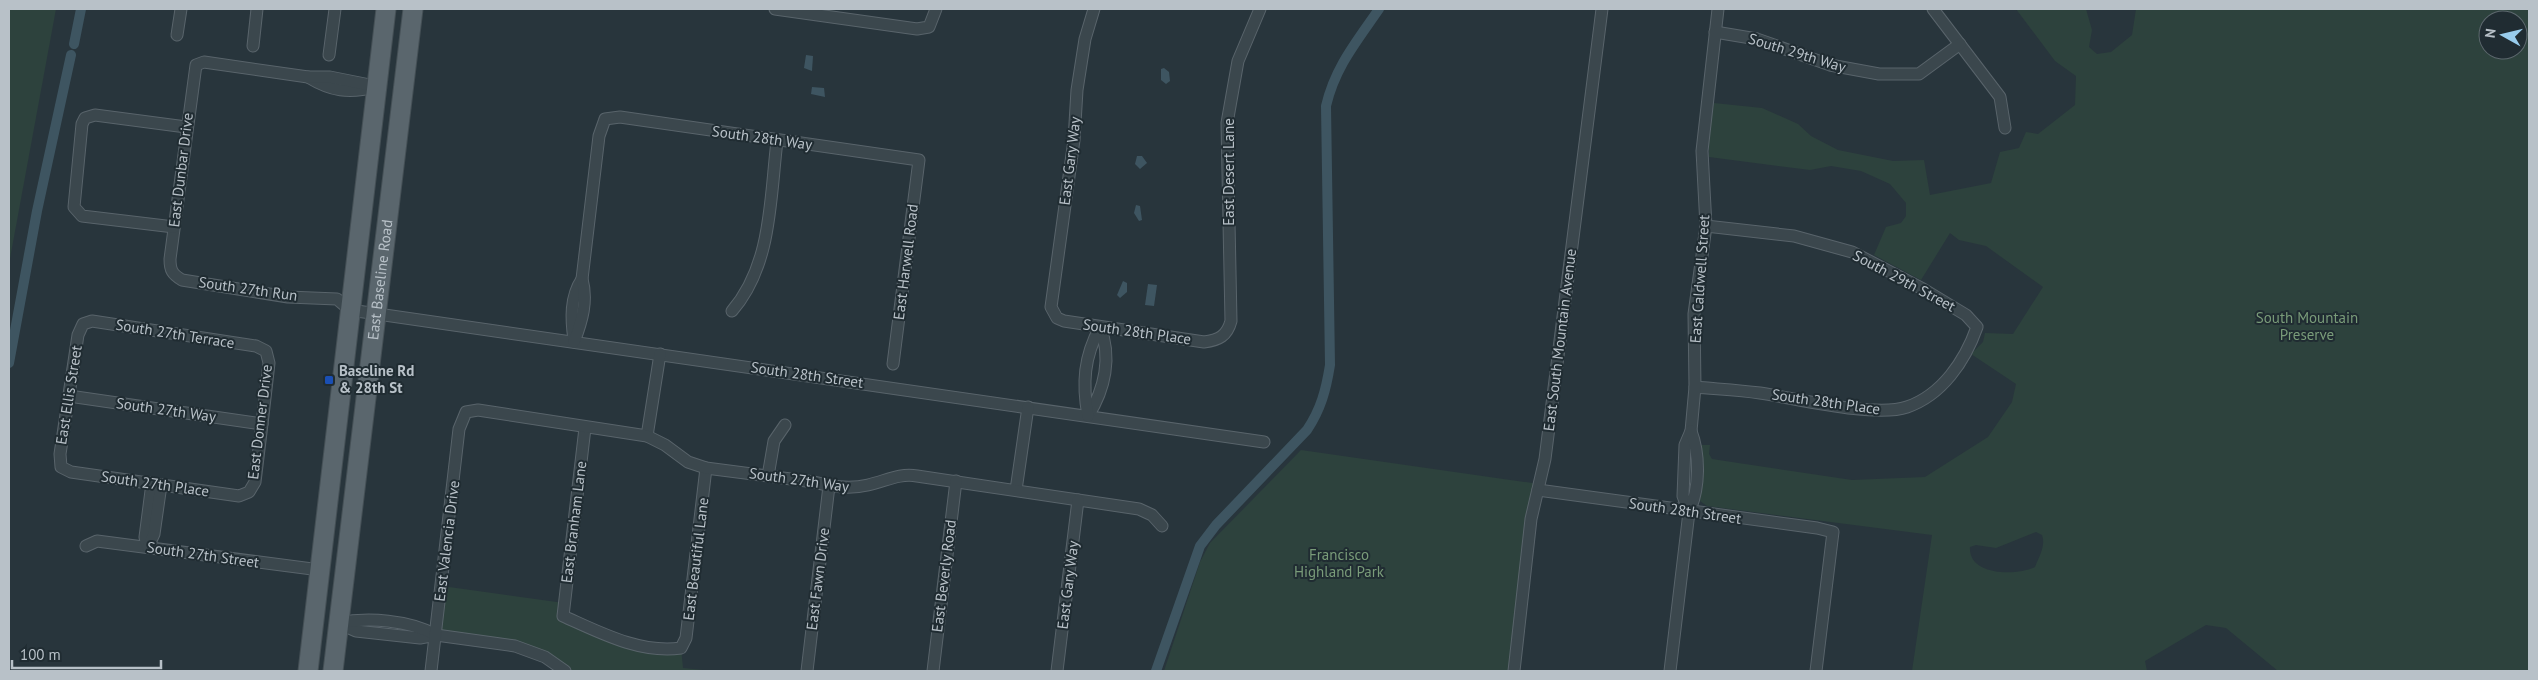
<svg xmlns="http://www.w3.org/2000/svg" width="2538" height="680" viewBox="0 0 2538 680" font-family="'PT Sans',sans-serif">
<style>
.green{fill:#2d423d;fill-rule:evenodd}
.water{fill:#3e5561}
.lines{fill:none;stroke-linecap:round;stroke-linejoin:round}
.canal{stroke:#3e5561;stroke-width:10}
.street-casing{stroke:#59646b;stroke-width:13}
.primary-casing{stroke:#455056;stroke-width:21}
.street{stroke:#3b474d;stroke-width:11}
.primary{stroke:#5a666d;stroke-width:19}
.transit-dot{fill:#1a4fb4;stroke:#202c32;stroke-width:2}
.labels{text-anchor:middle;stroke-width:4;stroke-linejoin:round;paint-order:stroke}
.street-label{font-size:15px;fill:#b8c1c8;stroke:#202c32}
.park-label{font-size:15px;fill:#799b79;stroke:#202c32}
.poi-label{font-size:15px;font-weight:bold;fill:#b8c1c8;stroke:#202c32;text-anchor:start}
</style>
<rect width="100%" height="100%" fill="#28353c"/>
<g class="green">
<polygon points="9,9 56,9 9,264"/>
<path d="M2016,9h70l6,21 -3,17 8,7 14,-2 21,-17 4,-26h393v662h-251l-52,-43 -20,-3 -61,36 2,10h-235l20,-136 -225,-29 -7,-5 1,-56h9l-1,9 3,5 140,21 73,-3 63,-40 24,-35 4,-18 -45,-30 12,-12 2,-9 28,1 30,-47 -57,-41 -27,-6 -9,-7 -29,47 -47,-25 12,-28 15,-4 5,-7v-13l-16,-19 -29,-13 -30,-5 -21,4 -101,-13v-24l5,-30 48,5 36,16 13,12 27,14 55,11 31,-1 6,35 61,-12 9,-31 19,-4 7,-16 12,2 37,-29 1,-29 -21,-15zM2488,20h30v30h-30zM2036,532l6,3c4,10 -3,22 -7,32 -18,9 -67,9 -65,-20l6,-2 20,3z"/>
<polygon points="1301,450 1539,484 1514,671 1164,671 1200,562 1210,543"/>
<polygon points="442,586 564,603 563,616 612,638 681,648 683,668 713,671 565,671 545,657 436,635"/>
</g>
<g class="water">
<polygon points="806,55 813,56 812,71 804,68"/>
<polygon points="1164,68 1169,72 1170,81 1166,84 1161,80 1161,69"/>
<polygon points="812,87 824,88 825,97 811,94"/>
<polygon points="1137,156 1142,156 1147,163 1140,169 1135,164"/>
<polygon points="1136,205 1140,206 1142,220 1139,221 1134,213"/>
<polygon points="1123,281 1127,283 1127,292 1120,298 1117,295"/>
<polygon points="1148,284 1157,285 1154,306 1145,305"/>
</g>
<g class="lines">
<g class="canal">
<polyline points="74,44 81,9"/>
<polyline points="9,363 37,211 71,55"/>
<path d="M1156,671l44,-125 16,-21 91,-95c14,-21 19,-40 23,-65l-4,-259c9,-39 31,-65 53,-97"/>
</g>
<defs>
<g id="street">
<polyline points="775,9 917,29 929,27 936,9"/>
<path d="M1094,9l-9,30 -8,51 -3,50 -23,167 6,11 7,3 140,21c15,-2 23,-6 27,-21l-4,-198 11,-62 22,-52"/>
<polyline points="1933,9 2000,97 2005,128"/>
<polyline points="1715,32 1757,39 1830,65 1879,74 1919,74 1960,44"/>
<polyline points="177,35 181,9"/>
<polyline points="253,46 257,9"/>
<polyline points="329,55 335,9"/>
<path d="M308,77c23,14 41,17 67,10"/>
<path d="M375,86l-45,-9h-22l-104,-15 -8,3 -26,194c0,11 2,15 12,21l106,17 49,2 13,11 914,132"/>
<polyline points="174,227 82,216 74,207 82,124 85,118 95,115 186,127"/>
<path d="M732,311c40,-46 38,-113 45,-170"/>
<polygon points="92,321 256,346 266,351 269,363 262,424 255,482 249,492 239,496 71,472 61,467 60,454 78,335 83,324"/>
<path d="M574,340c-3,-21 -4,-43 8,-61"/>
<path d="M574,342c8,-21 14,-41 8,-63l17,-143 6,-17 15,-2 299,43 -26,204"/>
<path d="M1695,387c21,2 43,3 65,6 35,5 115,25 147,14 35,-12 58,-46 70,-80l-11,-12 -43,-26 -71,-37 -58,-16 -88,-10"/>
<polyline points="69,396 262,424"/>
<path d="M1088,416c17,-27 24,-59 12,-89"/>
<path d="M1088,416c-6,-33 -4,-59 12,-89"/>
<path d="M585,428l-22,188c36,16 77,38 118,32l5,-10 20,-170"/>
<polyline points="647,436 660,354"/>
<polyline points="768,476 774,441 785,425"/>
<polyline points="1016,490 1028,407"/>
<polyline points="1538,490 1817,528 1833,532 1816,671"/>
<polyline points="1689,512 1683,496 1685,445 1691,431 1695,387 1694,314 1706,226 1702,151 1718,9"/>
<polyline points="86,546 97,541 320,570"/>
<polyline points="147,546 145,537 152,483"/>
<polyline points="148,547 154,534 161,485"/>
<polyline points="338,623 356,631 420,638 436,635 515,646 545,657 565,671"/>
<path d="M338,623c30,-6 71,-3 98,12"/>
<path d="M431,671l28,-242 7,-17 12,-2 169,26 18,9 23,17 18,6 108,14c18,5 37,7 54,3 18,-4 31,-12 49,-9l222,33 13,6 10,11"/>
<polyline points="807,671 829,486"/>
<polyline points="933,671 956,481"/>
<polyline points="1057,671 1078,500"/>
<polyline points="1514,671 1531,519 1545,459 1602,9"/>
<path d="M1670,671l19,-159c11,-24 11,-57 2,-81"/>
</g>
<g id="primary">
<polyline points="308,671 386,9"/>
<path id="s1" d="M333,671l80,-662"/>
</g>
</defs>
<use href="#street" class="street-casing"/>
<use href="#primary" class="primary-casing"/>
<use href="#street" class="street"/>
<use href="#primary" class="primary"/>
</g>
<rect class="transit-dot" x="324" y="375" width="10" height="10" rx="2.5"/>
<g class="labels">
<g class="street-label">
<text transform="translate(1797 53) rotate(17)" y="5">South 29th Way</text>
<text transform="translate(762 138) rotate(8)" y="5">South 28th Way</text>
<text transform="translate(1070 161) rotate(-83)" y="5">East Gary Way</text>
<text transform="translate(181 170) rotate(-83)" y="5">East Dunbar Drive</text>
<text transform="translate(1229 172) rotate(-90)" y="5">East Desert Lane</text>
<text transform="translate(906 262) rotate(-83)" y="5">East Harwell Road</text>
<text transform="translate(1700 279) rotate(-86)" y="5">East Caldwell Street</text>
<text dy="5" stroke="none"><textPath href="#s1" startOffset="394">East Baseline Road</textPath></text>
<text transform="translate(1904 281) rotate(28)" y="5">South 29th Street</text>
<text transform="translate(248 289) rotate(8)" y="5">South 27th Run</text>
<text transform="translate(1137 332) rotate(8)" y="5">South 28th Place</text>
<text transform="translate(175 334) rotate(9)" y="5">South 27th Terrace</text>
<text transform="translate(1560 340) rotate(-83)" y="5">East South Mountain Avenue</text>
<text transform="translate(807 375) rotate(8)" y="5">South 28th Street</text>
<text transform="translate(69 395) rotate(-81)" y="5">East Ellis Street</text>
<text transform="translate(1826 402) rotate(8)" y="5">South 28th Place</text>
<text transform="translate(166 410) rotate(8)" y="5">South 27th Way</text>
<text transform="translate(260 422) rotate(-83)" y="5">East Donner Drive</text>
<text transform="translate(799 480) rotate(8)" y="5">South 27th Way</text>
<text transform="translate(155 484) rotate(8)" y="5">South 27th Place</text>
<text transform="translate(1685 511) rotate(8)" y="5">South 28th Street</text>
<text transform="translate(574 522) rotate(-83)" y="5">East Branham Lane</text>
<text transform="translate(447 541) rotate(-83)" y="5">East Valencia Drive</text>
<text transform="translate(203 555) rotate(8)" y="5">South 27th Street</text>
<text transform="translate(696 559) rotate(-83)" y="5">East Beautiful Lane</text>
<text transform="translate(944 576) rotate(-83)" y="5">East Beverly Road</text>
<text transform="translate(818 579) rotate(-83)" y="5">East Fawn Drive</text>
<text transform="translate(1068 585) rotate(-83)" y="5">East Gary Way</text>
</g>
<g class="park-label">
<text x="2307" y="323">South Mountain<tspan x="2307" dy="17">Preserve</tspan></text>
<text x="1339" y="560">Francisco<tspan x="1339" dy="17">Highland Park</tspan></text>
</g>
<g class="poi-label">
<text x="339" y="376">Baseline Rd<tspan x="339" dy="17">&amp; 28th St</tspan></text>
</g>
</g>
<rect width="2538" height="680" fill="none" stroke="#b8c1c8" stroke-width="20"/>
<g transform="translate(2503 35) rotate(278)"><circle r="24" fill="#202c32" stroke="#5d686e"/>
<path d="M0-4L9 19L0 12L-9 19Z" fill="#98ccec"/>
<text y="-8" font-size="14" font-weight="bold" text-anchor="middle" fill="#b8c1c8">N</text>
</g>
<path d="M12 660v8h149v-8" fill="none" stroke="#b8c1c8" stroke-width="2.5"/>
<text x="20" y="660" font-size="15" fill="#b8c1c8" stroke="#202c32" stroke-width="4" paint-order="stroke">100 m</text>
</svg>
